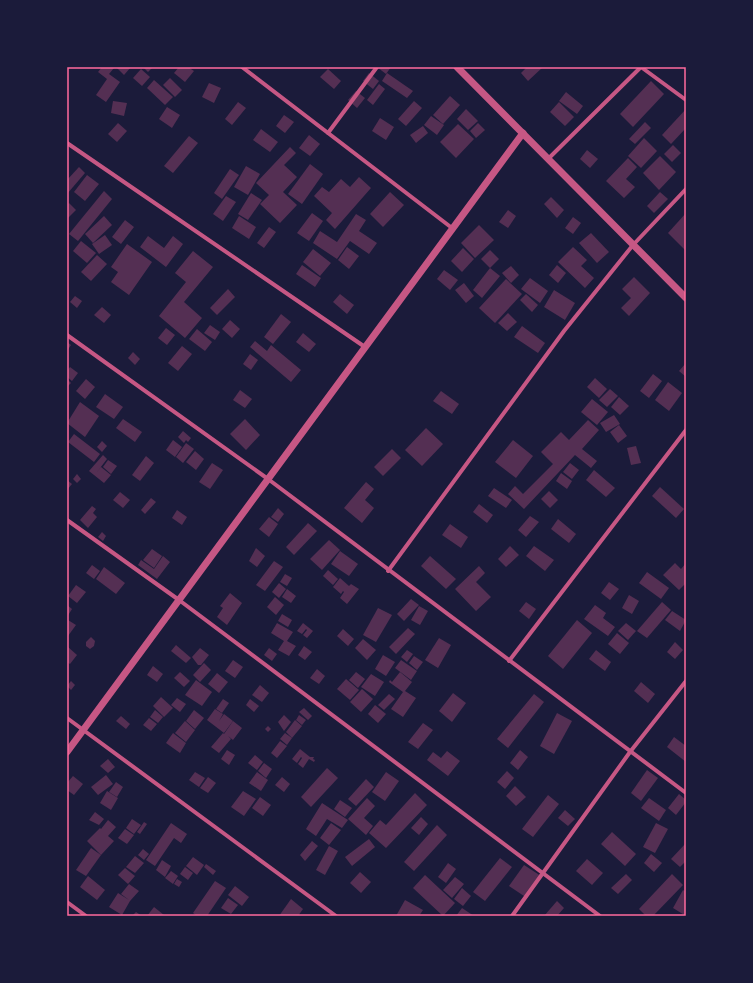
<svg xmlns="http://www.w3.org/2000/svg" width="753" height="983" viewBox="0 0 753 983" font-family="'Alegreya Sans',sans-serif">
<style>
.building{fill:#542f53}
.lines{fill:none;stroke-linecap:round;stroke-linejoin:round}
.minor{stroke:#c65784;stroke-width:4}
.tertiary{stroke:#c65784;stroke-width:7}
.neatline{fill:none;stroke:#ff6b9d;stroke-width:1.5}
</style>
<rect width="100%" height="100%" fill="#1b1b3a"/>
<g class="building">
<polygon points="102,67 114,68 109,74 120,82 106,102 96,95 107,79 98,72"/>
<polygon points="116,67 131,67 124,75"/>
<polygon points="143,67 153,67 148,72"/>
<polygon points="179,67 188,67 194,71 185,82 174,73"/>
<polygon points="377,67 391,67 386,74"/>
<polygon points="527,67 543,67 528,81 521,73"/>
<polygon points="141,69 150,77 142,86 133,78"/>
<polygon points="328,69 341,81 334,89 320,77"/>
<polygon points="369,73 379,81 373,89 363,81"/>
<polygon points="387,73 413,91 407,98 382,81"/>
<polygon points="170,78 182,90 175,97 163,85"/>
<polygon points="154,80 173,97 165,105 147,88"/>
<polygon points="651,81 664,94 633,127 620,114"/>
<polygon points="209,83 221,88 214,103 202,97"/>
<polygon points="379,84 385,89 373,105 367,100"/>
<polygon points="356,91 365,98 357,108 348,100"/>
<polygon points="566,92 583,106 577,114 559,101"/>
<polygon points="450,96 460,105 443,124 433,115"/>
<polygon points="113,101 127,103 124,116 111,113"/>
<polygon points="414,101 422,108 406,126 398,119"/>
<polygon points="238,102 246,108 232,125 225,119"/>
<polygon points="559,102 574,117 565,126 550,112"/>
<polygon points="167,107 180,115 172,128 159,119"/>
<polygon points="466,109 478,121 468,130 457,119"/>
<polygon points="686,109 686,128 671,144 662,135"/>
<polygon points="284,115 294,122 285,133 276,126"/>
<polygon points="431,116 444,125 437,135 424,125"/>
<polygon points="380,118 394,127 386,140 372,131"/>
<polygon points="645,122 651,128 635,144 629,139"/>
<polygon points="118,123 127,131 117,142 108,134"/>
<polygon points="478,123 485,130 476,138 470,131"/>
<polygon points="458,124 474,139 456,158 440,142"/>
<polygon points="423,126 428,133 416,143 410,135"/>
<polygon points="261,129 278,142 270,152 253,140"/>
<polygon points="309,135 320,144 310,156 299,148"/>
<polygon points="189,136 198,143 173,173 164,166"/>
<polygon points="644,138 657,151 641,168 628,156"/>
<polygon points="673,145 681,153 672,162 664,154"/>
<polygon points="290,147 296,153 284,165 297,177 283,192 297,205 280,223 260,204 269,195 256,183"/>
<polygon points="587,150 598,159 590,168 580,159"/>
<polygon points="660,156 676,172 659,190 643,173"/>
<polygon points="628,158 637,167 626,179 635,187 624,198 606,181"/>
<polygon points="310,164 323,174 302,204 288,194"/>
<polygon points="246,166 260,174 248,195 234,187"/>
<polygon points="79,167 85,173 67,194 67,180"/>
<polygon points="230,169 239,175 222,199 214,193"/>
<polygon points="87,175 99,184 85,201 74,192"/>
<polygon points="359,177 371,188 335,229 326,220 332,213 314,196 322,187 329,192 341,179 350,187"/>
<polygon points="104,191 112,199 78,241 69,234"/>
<polygon points="390,192 404,205 383,227 370,214"/>
<polygon points="660,192 668,199 654,213 647,206"/>
<polygon points="251,193 262,200 248,220 238,214"/>
<polygon points="226,196 236,202 223,221 213,214"/>
<polygon points="551,197 564,210 557,218 544,204"/>
<polygon points="69,203 76,210 67,219 67,205"/>
<polygon points="508,210 516,216 508,228 499,222"/>
<polygon points="312,213 323,221 309,241 297,233"/>
<polygon points="686,213 686,251 668,233"/>
<polygon points="356,214 366,220 359,231 377,243 369,254 350,241 337,259 313,243 320,231 337,242"/>
<polygon points="104,216 112,225 93,243 85,234"/>
<polygon points="239,216 256,227 249,239 232,228"/>
<polygon points="573,217 581,223 573,234 565,228"/>
<polygon points="125,220 134,227 121,244 112,237"/>
<polygon points="479,225 494,240 475,258 461,243"/>
<polygon points="269,227 276,232 264,248 257,243"/>
<polygon points="591,233 609,252 597,263 579,243"/>
<polygon points="105,235 112,245 99,254 92,244"/>
<polygon points="148,236 164,248 173,236 183,244 166,267 140,247"/>
<polygon points="81,241 96,253 87,263 73,251"/>
<polygon points="127,244 152,262 129,295 111,282 118,272 111,267"/>
<polygon points="347,247 359,256 349,269 338,260"/>
<polygon points="573,247 587,260 581,266 594,278 585,288 558,262"/>
<polygon points="463,248 474,259 462,272 451,261"/>
<polygon points="313,249 331,263 320,276 303,262"/>
<polygon points="490,250 499,259 490,268 481,259"/>
<polygon points="193,251 213,267 184,302 202,318 185,338 159,316 186,282 175,273"/>
<polygon points="97,255 107,264 91,281 81,272"/>
<polygon points="302,265 321,278 315,287 296,274"/>
<polygon points="557,265 566,273 558,283 549,275"/>
<polygon points="511,266 519,275 511,283 502,273"/>
<polygon points="490,268 500,276 482,298 473,290"/>
<polygon points="444,270 458,280 450,290 437,279"/>
<polygon points="634,277 650,293 629,316 621,308 631,298 622,289"/>
<polygon points="530,278 548,291 540,303 521,289"/>
<polygon points="506,279 522,294 495,323 479,308"/>
<polygon points="464,283 474,296 466,303 455,290"/>
<polygon points="228,289 235,297 217,315 210,308"/>
<polygon points="554,290 575,303 565,320 544,307"/>
<polygon points="340,294 354,305 347,314 333,302"/>
<polygon points="526,294 538,305 532,312 520,300"/>
<polygon points="75,296 82,301 77,308 70,302"/>
<polygon points="102,307 111,315 104,323 94,315"/>
<polygon points="508,313 517,322 507,331 498,323"/>
<polygon points="281,314 291,322 273,344 264,337"/>
<polygon points="230,320 240,329 232,338 222,329"/>
<polygon points="210,325 220,332 215,340 204,333"/>
<polygon points="522,326 545,343 538,353 514,337"/>
<polygon points="166,328 175,335 167,345 158,338"/>
<polygon points="197,329 212,342 205,351 189,339"/>
<polygon points="303,333 316,344 309,352 296,342"/>
<polygon points="255,341 267,351 271,345 301,370 291,382 250,347"/>
<polygon points="67,342 71,345 67,351"/>
<polygon points="182,346 192,354 178,371 168,363"/>
<polygon points="133,352 140,359 135,365 128,358"/>
<polygon points="250,354 258,360 251,370 243,364"/>
<polygon points="686,363 686,377 679,371"/>
<polygon points="70,367 78,373 72,381 67,377 67,371"/>
<polygon points="653,374 662,381 649,398 640,391"/>
<polygon points="595,378 607,389 599,398 587,387"/>
<polygon points="67,379 71,383 67,387"/>
<polygon points="86,379 95,387 85,399 76,391"/>
<polygon points="668,382 682,393 669,411 655,400"/>
<polygon points="610,389 618,396 607,407 599,400"/>
<polygon points="240,390 252,399 245,408 233,400"/>
<polygon points="441,391 459,404 452,414 433,401"/>
<polygon points="105,394 123,407 114,419 96,407"/>
<polygon points="619,397 629,406 620,415 611,407"/>
<polygon points="592,399 608,412 597,425 581,412"/>
<polygon points="80,402 99,416 85,437 67,423"/>
<polygon points="614,415 620,424 606,432 600,423"/>
<polygon points="123,419 142,432 135,442 116,428"/>
<polygon points="245,419 260,435 246,450 230,434"/>
<polygon points="588,420 599,430 582,449 597,461 591,468 575,455 524,509 508,494 515,486 523,494 553,464 541,452 561,432 569,440"/>
<polygon points="619,425 627,436 618,443 610,432"/>
<polygon points="426,428 443,444 422,466 405,450"/>
<polygon points="183,431 191,438 188,442 186,440 184,443 178,437"/>
<polygon points="74,434 100,454 94,462 68,442"/>
<polygon points="173,440 182,447 175,457 166,450"/>
<polygon points="513,440 533,456 516,478 495,462"/>
<polygon points="102,441 107,446 102,452 97,447"/>
<polygon points="186,443 194,449 183,463 176,457"/>
<polygon points="636,446 641,463 631,465 627,448"/>
<polygon points="392,449 401,458 383,476 374,467"/>
<polygon points="195,451 204,459 196,470 186,462"/>
<polygon points="103,455 107,459 97,472 101,467 111,475 104,483 89,471"/>
<polygon points="146,456 154,463 140,481 132,475"/>
<polygon points="108,460 117,466 111,474 103,467"/>
<polygon points="212,463 223,470 210,489 199,482"/>
<polygon points="570,463 579,470 572,479 563,472"/>
<polygon points="594,470 615,488 606,497 586,480"/>
<polygon points="561,473 572,481 567,489 556,481"/>
<polygon points="77,474 81,479 77,483 73,479"/>
<polygon points="67,480 72,484 67,490"/>
<polygon points="366,482 374,489 365,500 374,508 362,523 344,508"/>
<polygon points="660,487 684,509 676,518 652,496"/>
<polygon points="494,488 512,500 506,508 488,496"/>
<polygon points="549,491 558,500 550,508 541,499"/>
<polygon points="120,492 130,500 123,508 113,500"/>
<polygon points="151,498 156,502 145,514 141,510"/>
<polygon points="479,504 493,515 487,523 473,512"/>
<polygon points="92,506 96,509 93,513 97,517 88,528 80,520"/>
<polygon points="278,508 284,514 278,522 271,517"/>
<polygon points="177,510 187,517 182,525 172,518"/>
<polygon points="530,516 539,522 526,537 518,530"/>
<polygon points="269,517 278,524 269,537 259,529"/>
<polygon points="558,519 576,534 569,543 551,529"/>
<polygon points="308,523 317,531 294,555 286,547"/>
<polygon points="450,524 468,537 461,548 442,535"/>
<polygon points="102,532 106,536 103,541 98,537"/>
<polygon points="329,540 340,550 322,570 310,559"/>
<polygon points="510,546 519,555 506,567 498,559"/>
<polygon points="534,546 554,560 545,571 526,556"/>
<polygon points="256,548 265,556 257,567 249,561"/>
<polygon points="152,549 162,556 154,568 143,560"/>
<polygon points="340,551 358,564 349,576 331,564"/>
<polygon points="163,556 170,562 157,579 138,565 141,560 154,569"/>
<polygon points="430,556 456,579 446,589 421,566"/>
<polygon points="274,561 283,567 265,591 256,585"/>
<polygon points="675,563 681,569 686,563 686,583 679,590 663,575"/>
<polygon points="92,565 100,571 94,579 86,573"/>
<polygon points="479,566 485,573 476,582 491,597 476,611 455,589"/>
<polygon points="104,567 125,583 116,594 96,579"/>
<polygon points="328,570 338,579 333,585 323,576"/>
<polygon points="647,572 669,588 661,599 639,583"/>
<polygon points="285,574 292,578 287,586 280,582"/>
<polygon points="340,578 349,586 351,584 359,589 347,604 340,598 344,592 343,591 341,594 333,587"/>
<polygon points="609,582 619,589 610,600 601,593"/>
<polygon points="279,583 286,589 279,598 272,592"/>
<polygon points="76,585 86,592 77,603 68,596"/>
<polygon points="287,589 296,596 291,603 282,597"/>
<polygon points="230,593 242,603 227,625 217,617 223,608 220,606"/>
<polygon points="629,595 639,601 632,614 622,608"/>
<polygon points="275,597 284,605 276,615 267,607"/>
<polygon points="411,599 419,605 404,621 397,614"/>
<polygon points="526,602 536,609 529,619 519,611"/>
<polygon points="662,602 671,610 647,638 637,631"/>
<polygon points="67,605 72,609 67,617"/>
<polygon points="595,605 606,613 603,618 615,627 608,636 584,619"/>
<polygon points="419,606 428,611 420,625 411,620"/>
<polygon points="378,608 392,615 376,642 363,635"/>
<polygon points="672,611 686,620 680,631 665,620"/>
<polygon points="282,614 292,620 288,627 278,621"/>
<polygon points="68,620 76,625 68,636 67,635"/>
<polygon points="577,620 592,633 563,669 548,656"/>
<polygon points="277,623 293,632 287,641 296,646 289,656 278,650 284,641 271,633"/>
<polygon points="303,623 313,631 307,638 303,635 307,630 306,629 302,634 297,631"/>
<polygon points="626,623 636,631 628,640 618,631"/>
<polygon points="408,628 415,634 396,654 389,647"/>
<polygon points="343,629 354,639 348,646 337,636"/>
<polygon points="617,633 629,643 620,654 608,644"/>
<polygon points="91,637 95,641 94,646 90,649 86,646 86,642"/>
<polygon points="439,638 451,645 438,668 425,660"/>
<polygon points="363,639 376,650 367,660 355,648"/>
<polygon points="675,642 683,650 675,659 667,652"/>
<polygon points="176,645 191,658 186,663 171,651"/>
<polygon points="304,646 312,652 305,660 298,655"/>
<polygon points="68,647 77,655 70,664 67,662"/>
<polygon points="200,648 209,655 201,665 198,665 192,657"/>
<polygon points="269,648 277,654 272,661 264,655"/>
<polygon points="407,650 413,654 407,662 401,657"/>
<polygon points="596,650 611,662 605,671 589,659"/>
<polygon points="383,655 395,662 386,676 375,669"/>
<polygon points="414,656 423,662 417,670 409,663"/>
<polygon points="233,660 243,667 235,678 225,671"/>
<polygon points="401,660 417,671 411,680 395,668"/>
<polygon points="204,663 211,670 200,682 193,675"/>
<polygon points="153,666 163,674 157,682 147,675"/>
<polygon points="317,669 325,676 319,684 310,678"/>
<polygon points="180,672 190,681 184,687 174,678"/>
<polygon points="356,672 365,679 358,688 349,680"/>
<polygon points="400,672 412,682 405,691 416,698 403,717 391,709 403,692 389,682 390,680 392,682"/>
<polygon points="217,673 228,682 219,693 208,684"/>
<polygon points="371,674 384,682 375,696 361,687"/>
<polygon points="346,679 359,690 350,700 337,689"/>
<polygon points="196,680 212,692 202,706 185,695"/>
<polygon points="71,681 75,685 71,690 67,686"/>
<polygon points="641,682 655,694 648,703 634,691"/>
<polygon points="260,685 269,693 262,702 252,695"/>
<polygon points="362,689 373,699 361,712 350,702"/>
<polygon points="453,693 466,703 452,722 439,711"/>
<polygon points="389,694 395,699 384,710 378,705"/>
<polygon points="534,694 544,702 508,748 497,739"/>
<polygon points="161,697 173,708 164,717 153,706"/>
<polygon points="177,698 186,704 180,712 171,705"/>
<polygon points="223,699 229,703 222,713 216,709"/>
<polygon points="250,699 259,706 254,712 246,705"/>
<polygon points="375,705 386,714 378,723 368,714"/>
<polygon points="304,708 312,716 308,720 299,712"/>
<polygon points="215,709 223,714 219,721 224,714 233,721 224,733 207,720"/>
<polygon points="155,710 163,717 158,723 150,717"/>
<polygon points="194,710 204,718 195,729 186,721"/>
<polygon points="557,713 572,721 554,754 540,746"/>
<polygon points="284,715 291,722 284,731 278,722"/>
<polygon points="299,715 306,720 302,725 296,720"/>
<polygon points="121,716 130,724 126,729 116,721"/>
<polygon points="149,718 157,724 151,731 143,725"/>
<polygon points="295,720 302,726 292,738 286,732"/>
<polygon points="185,721 195,730 186,742 175,733"/>
<polygon points="233,721 242,728 233,740 228,736 231,739 219,753 211,747 223,733 224,734"/>
<polygon points="423,723 433,730 418,749 408,742"/>
<polygon points="268,726 271,729 268,732 265,729"/>
<polygon points="173,733 186,743 180,753 166,743"/>
<polygon points="285,733 292,738 287,745 280,739"/>
<polygon points="674,737 686,746 686,762 667,747"/>
<polygon points="280,741 287,746 277,758 271,753"/>
<polygon points="300,749 310,757 314,757 313,759 315,760 314,762 309,759 303,768 298,764 302,758 301,757 297,763 292,759"/>
<polygon points="227,750 235,755 229,765 221,759"/>
<polygon points="520,750 528,757 518,770 510,763"/>
<polygon points="447,751 460,761 448,776 427,760 433,752 441,758"/>
<polygon points="255,755 263,762 257,770 248,763"/>
<polygon points="108,759 115,767 108,773 100,766"/>
<polygon points="264,763 272,769 266,778 258,771"/>
<polygon points="327,768 338,778 311,807 301,797"/>
<polygon points="647,770 658,778 641,801 631,793"/>
<polygon points="507,771 514,778 505,789 497,782"/>
<polygon points="195,772 205,778 199,787 189,780"/>
<polygon points="257,772 268,780 261,791 249,783"/>
<polygon points="386,772 399,781 385,801 372,792"/>
<polygon points="106,775 113,784 98,795 91,787"/>
<polygon points="73,776 83,784 74,795 67,790 67,783"/>
<polygon points="208,777 216,783 208,793 200,788"/>
<polygon points="282,777 290,784 284,792 275,785"/>
<polygon points="366,779 374,787 356,806 348,799"/>
<polygon points="116,782 123,787 117,797 109,792"/>
<polygon points="515,786 526,797 516,806 506,796"/>
<polygon points="107,791 118,798 111,810 100,803"/>
<polygon points="243,791 256,799 244,816 231,807"/>
<polygon points="415,793 427,805 386,848 369,833 380,820 386,825"/>
<polygon points="679,794 686,800 686,802 676,815 668,808"/>
<polygon points="548,795 559,804 533,837 522,829"/>
<polygon points="260,797 271,805 263,816 252,808"/>
<polygon points="367,798 375,806 364,818 373,826 366,835 348,819"/>
<polygon points="649,798 666,810 659,821 641,808"/>
<polygon points="340,800 352,808 345,817 334,809"/>
<polygon points="322,803 348,820 342,828 327,819 316,836 306,829"/>
<polygon points="565,810 575,819 568,826 558,818"/>
<polygon points="95,812 104,819 99,825 89,820"/>
<polygon points="421,817 428,824 419,835 411,828"/>
<polygon points="132,819 141,825 134,834 126,828"/>
<polygon points="108,820 116,827 108,836 114,841 101,855 87,841 100,828 101,829"/>
<polygon points="144,822 147,824 140,834 137,832"/>
<polygon points="171,823 187,834 181,843 174,838 155,866 146,860"/>
<polygon points="331,823 341,830 329,845 320,838"/>
<polygon points="656,823 668,829 655,853 643,847"/>
<polygon points="437,825 447,835 414,871 404,862"/>
<polygon points="125,829 134,835 127,844 118,838"/>
<polygon points="612,832 636,854 625,866 601,844"/>
<polygon points="369,839 375,847 352,866 345,857"/>
<polygon points="312,841 318,846 305,861 300,855"/>
<polygon points="686,843 686,861 680,867 671,859"/>
<polygon points="329,846 338,851 325,875 316,870"/>
<polygon points="91,848 101,855 86,876 76,870"/>
<polygon points="143,849 149,854 144,860 138,855"/>
<polygon points="651,854 662,863 654,872 644,863"/>
<polygon points="135,856 144,863 135,873 126,867"/>
<polygon points="193,857 204,865 197,875 186,866"/>
<polygon points="500,858 512,867 485,901 473,892"/>
<polygon points="587,859 603,873 592,885 576,871"/>
<polygon points="162,860 171,866 165,877 156,870"/>
<polygon points="448,863 456,869 446,883 438,877"/>
<polygon points="206,864 216,871 213,875 204,867"/>
<polygon points="524,865 541,876 527,898 509,886"/>
<polygon points="185,867 193,873 188,880 180,874"/>
<polygon points="125,868 135,876 128,884 118,875"/>
<polygon points="171,871 178,876 173,884 165,878"/>
<polygon points="360,872 371,882 361,893 350,883"/>
<polygon points="626,874 632,880 618,894 611,888"/>
<polygon points="672,874 683,885 653,916 646,916 639,909"/>
<polygon points="425,875 455,903 443,916 413,888"/>
<polygon points="88,876 105,890 97,900 80,887"/>
<polygon points="455,877 464,884 452,898 443,890"/>
<polygon points="177,879 182,882 179,887 174,884"/>
<polygon points="215,881 226,888 207,916 197,916 193,913"/>
<polygon points="129,884 139,891 130,901 122,915 109,907 118,893 129,900 121,894"/>
<polygon points="235,886 249,897 242,906 228,895"/>
<polygon points="462,888 471,896 463,906 454,899"/>
<polygon points="683,890 686,892 686,916 673,908"/>
<polygon points="228,898 238,905 231,914 221,908"/>
<polygon points="291,899 303,909 298,916 279,916"/>
<polygon points="405,900 423,910 419,916 396,916"/>
<polygon points="557,901 564,908 557,916 544,916"/>
<polygon points="154,907 164,915 163,916 147,916"/>
<polygon points="462,908 474,916 456,916"/>
<polygon points="136,912 142,916 132,916"/>
</g>
<g class="lines">
<g class="minor">
<polyline points="242,67 452,228"/>
<polyline points="641,67 686,100"/>
<polyline points="328,133 377,67"/>
<polyline points="67,143 365,347"/>
<polyline points="548,159 641,67"/>
<polyline points="67,335 268,479 686,793"/>
<polyline points="67,520 179,600 600,916"/>
<polyline points="388,571 564,331 633,245 686,189"/>
<polyline points="509,661 686,430"/>
<polyline points="67,718 336,916"/>
<polyline points="67,902 86,916"/>
<polyline points="512,916 630,752 686,681"/>
</g>
<g class="tertiary">
<polyline points="457,67 686,298"/>
<polyline points="67,752 523,133"/>
</g>
</g>
<rect width="753" height="983" fill="none" stroke="#1b1b3a" stroke-width="136"/>
<rect x="68" y="68" width="617" height="847" class="neatline"/>
</svg>
